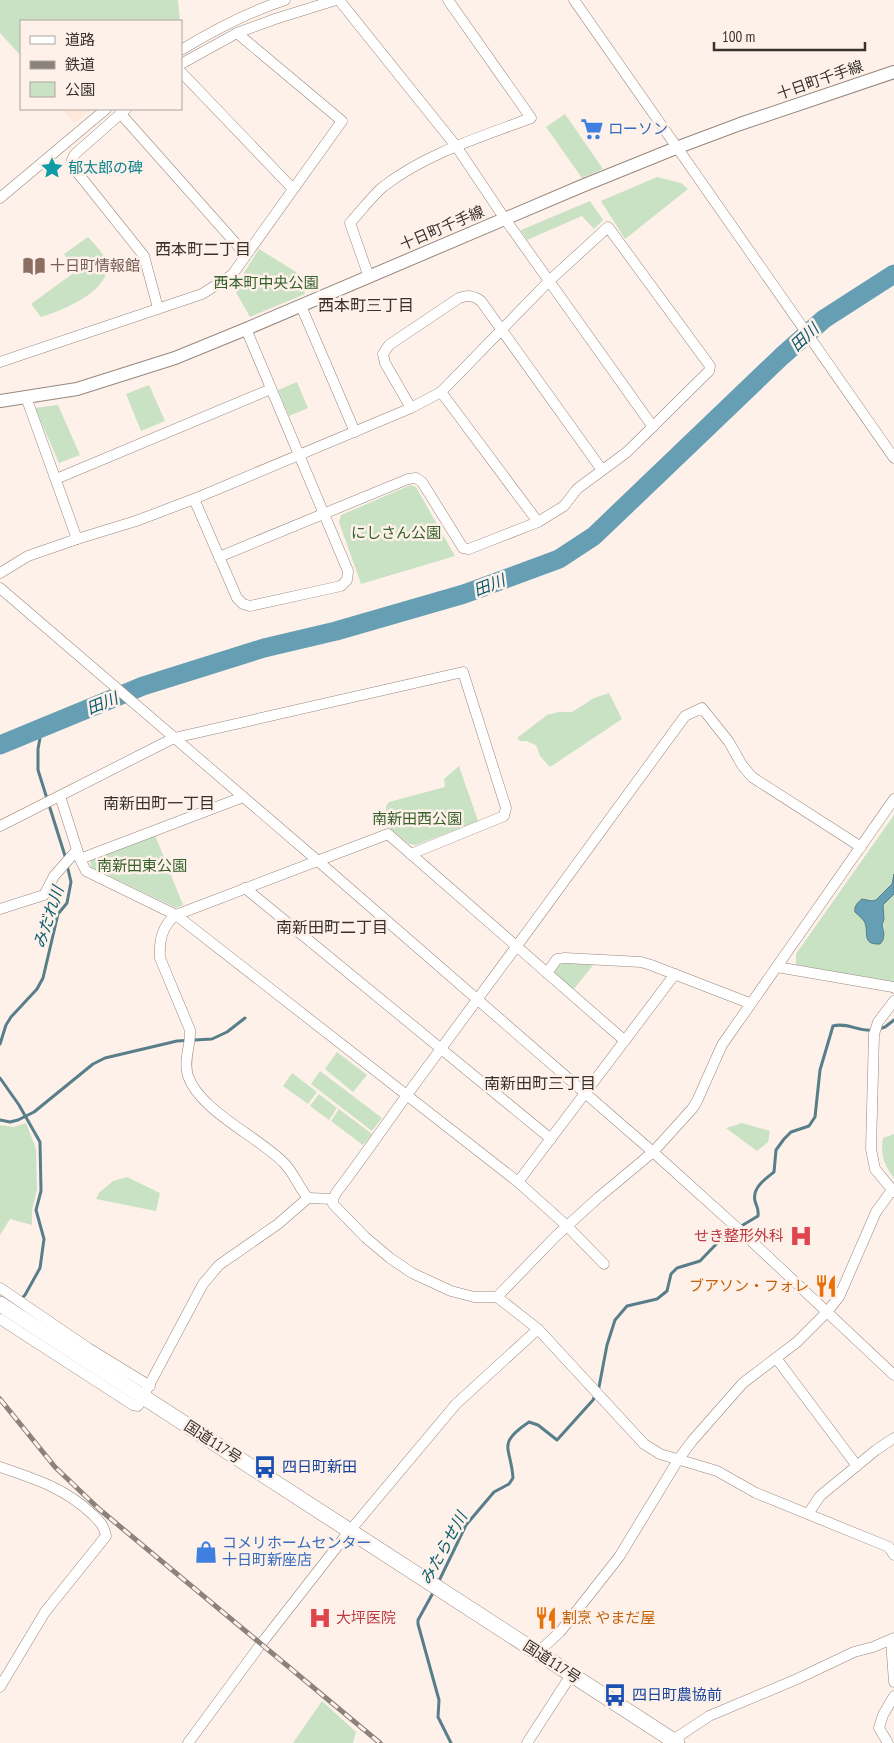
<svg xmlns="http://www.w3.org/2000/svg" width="894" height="1743" viewBox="0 0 894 1743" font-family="'PT Sans Narrow','Noto Sans JP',sans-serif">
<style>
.built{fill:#fde8db}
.green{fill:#cae2c4}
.water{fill:#669fb3;stroke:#587e8a}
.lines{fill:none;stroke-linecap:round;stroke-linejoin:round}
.stream{stroke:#587e8a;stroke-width:3}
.river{stroke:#669fb3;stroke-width:19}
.minor-casing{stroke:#98877d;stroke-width:11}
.major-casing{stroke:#98877d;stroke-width:14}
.highway-casing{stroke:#98877d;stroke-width:16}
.minor{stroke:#fff;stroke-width:10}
.major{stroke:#fff;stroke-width:12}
.highway{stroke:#fff;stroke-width:15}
.rail-casing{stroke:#8b827c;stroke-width:5}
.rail{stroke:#fdf1ea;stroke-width:3;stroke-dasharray:9;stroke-linecap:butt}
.labels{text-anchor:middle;stroke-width:5;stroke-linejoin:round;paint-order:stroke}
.street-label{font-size:15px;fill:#38312c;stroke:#fdf1ea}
.shop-label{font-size:15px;fill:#366cbe;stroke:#fdf1ea;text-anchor:start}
.culture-label{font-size:15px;fill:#0d838f;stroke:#fdf1ea;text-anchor:start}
.education-label{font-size:15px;fill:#785e54;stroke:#fdf1ea;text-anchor:start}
.park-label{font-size:15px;fill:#36612b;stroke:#fdf1ea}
.health-label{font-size:15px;fill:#be3a42;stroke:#fdf1ea;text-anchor:end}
.food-label{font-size:15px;fill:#c56008;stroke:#fdf1ea;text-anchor:end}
.transit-label{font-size:15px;fill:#164399;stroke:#fdf1ea;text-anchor:start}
.neighbourhood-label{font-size:16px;fill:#38312c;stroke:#fdf1ea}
.water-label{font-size:16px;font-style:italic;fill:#085a6f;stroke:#fdf1ea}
</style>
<rect width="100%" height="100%" fill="#fdf1ea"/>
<polygon class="built" points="61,109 92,109 74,123"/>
<g class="green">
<polygon points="0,0 178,0 180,21 21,21 21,56 0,33"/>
<polygon points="565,114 603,169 582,178 546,127"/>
<polygon points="657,177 681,183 688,189 625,239 601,201"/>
<polygon points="590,201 603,220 594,229 582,216 527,240 521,230"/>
<path d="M88,237c6,7 16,16 18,25 8,28 -45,49 -65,55l-10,-13 44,-32 -11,-18z"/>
<polygon points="259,249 296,272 305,294 250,317 232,285 239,281"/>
<polygon points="297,382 308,408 289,416 278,390"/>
<polygon points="149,385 165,421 141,431 126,394"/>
<polygon points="58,405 80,455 59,463 35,408"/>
<polygon points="411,485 416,487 455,556 361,584 339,522 341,515"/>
<polygon points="609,693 622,719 550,767 540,756 536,745 526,741 520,741 517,738 547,715 559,712 572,712 594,698"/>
<polygon points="459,766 478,821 416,845 409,844 386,825 386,806 389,802 445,787 444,779"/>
<polygon points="894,815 894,982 796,965 796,954"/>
<polygon points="155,835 183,905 176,908 91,867 90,859"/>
<polygon points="561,963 594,964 573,990 556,975 555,971"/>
<polygon points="337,1052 367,1075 353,1092 325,1069"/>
<polygon points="320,1071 382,1118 372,1131 311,1084"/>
<polygon points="292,1073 317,1092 308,1104 283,1086"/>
<polygon points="319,1094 337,1108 329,1120 310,1106"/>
<polygon points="339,1109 372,1134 363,1145 331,1121"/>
<polygon points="26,1123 36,1149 37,1190 32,1210 32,1225 10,1219 0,1235 0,1125 13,1127"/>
<polygon points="742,1123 770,1131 768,1142 757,1151 726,1128"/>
<path d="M894,1134v44c-10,-12 -14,-25 -11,-40z"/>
<polygon points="127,1177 160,1193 156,1211 96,1199 99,1193 113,1181"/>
<polygon points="322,1701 356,1732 353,1743 293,1743"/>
</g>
<path class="water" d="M894,874v20l-11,11 1,14 -2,6 2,9 -1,6 -3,4c-20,1 -10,-13 -16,-23 -2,-3 -6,-6 -9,-9 -1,-6 2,-9 7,-13l10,2 4,-1 16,-16z"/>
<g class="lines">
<g class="stream">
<polyline points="42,727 38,749 38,770 66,859"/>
<polyline points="879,1029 885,1027 894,1020"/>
<polyline points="0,1044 6,1025 11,1017 37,989 43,978 58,914 67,903 71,882 67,865"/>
<polyline points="0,1078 19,1105 40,1142 41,1191 36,1210 44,1239 40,1268 25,1295 20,1300"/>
<polyline points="0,1120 10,1122 18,1120 34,1112 93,1064 105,1058 177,1041 212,1039 227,1032 245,1018"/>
<path d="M438,1583l28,-58 28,-33 15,-8 4,-6c-2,-31 -17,-34 16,-56l9,3 19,15 36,-40 6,-13 8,-42 8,-25 12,-14 30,-7 10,-8 4,-17 6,-6 23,-7 23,-24 35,-21c1,-7 -1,-8 -3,-15 -3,-13 10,-22 19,-29l2,-22 8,-11 7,-7 18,-6 6,-9 5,-47 13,-44c14,-4 26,6 40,4"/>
<polyline points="434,1591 418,1620 418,1624 439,1700 438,1717 451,1743"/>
</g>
<polyline class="river" points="0,745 143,686 264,648 336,631 464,594 559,559 594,536 782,356 824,319 894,274"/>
<defs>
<g id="minor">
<polyline points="339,0 456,146 505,219 653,427"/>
<polyline points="574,0 894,458"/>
<path d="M181,50c33,-20 67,-38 104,-50"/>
<polyline points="181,64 237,33 275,19 336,0"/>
<polyline points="181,72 293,189"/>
<polyline points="126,109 75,154 72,160 73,167 144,256 158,308"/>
<polyline points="120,113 246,255"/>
<polyline points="0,198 106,109"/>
<path d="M369,277l-19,-54c11,-12 22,-27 34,-37 43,-33 97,-49 147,-68l-83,-118"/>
<polyline points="301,306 355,432"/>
<polyline points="0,362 202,294 232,275 342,121 237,33"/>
<polyline points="441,392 538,522"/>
<polyline points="26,397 77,539"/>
<path d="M411,408l-26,-45 -2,-9 6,-9 70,-47c9,-3 14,-3 22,3l121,169"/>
<polyline points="56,479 271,389"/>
<polyline points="194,499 237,598 243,604 250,606 341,586 347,580 348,571 246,329"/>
<polyline points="0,573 28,556 77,539 136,521 194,499 411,408 441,392 549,281 608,227 710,366 709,371 627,452 577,489 564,506 538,522 469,549 463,548 422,482 416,478 408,479 219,557"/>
<polyline points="0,588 318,861 653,1152 745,1235 894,1375"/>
<polyline points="60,796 80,859 86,871 176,915 518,1182 567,1226 604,1264"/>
<polyline points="0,826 174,738 463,672 506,808 504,816 411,854"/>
<path d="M861,847l-109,-70 -10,-12 -13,-23 -27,-34 -17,8c-88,121 -176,241 -265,361 -28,38 -55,78 -84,116l-3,6v5l32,33 25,21 22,15 39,18 23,6h23l41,32 106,115 16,10 57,17 39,22 133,54 5,8"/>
<polyline points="80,859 243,797"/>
<polyline points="245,888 551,1139"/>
<polyline points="0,909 44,895 54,876 77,850"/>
<polyline points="777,967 893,987 894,988"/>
<polyline points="547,973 557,959 565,958 641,962 651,965 749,1003"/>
<polyline points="894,1001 878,1022 874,1034 871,1149 875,1169 894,1192"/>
<polyline points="518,1182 675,974"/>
<path d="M308,1198c-9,-10 -14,-25 -24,-35 -25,-26 -84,-52 -96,-87 -5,-16 3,-31 2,-46l-30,-72c-1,-18 2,-32 16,-43l212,-81 237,207"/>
<polyline points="0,1288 88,1348 150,1386"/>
<polyline points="497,1297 556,1236 599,1197 653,1152 692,1109 697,1101 722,1045 894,799"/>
<polyline points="0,1319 133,1405 138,1406 203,1284 219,1265 278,1224 308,1198 333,1199"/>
<polyline points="776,1358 857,1466"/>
<path d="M0,1467c35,12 65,21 92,47 7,7 12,11 14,22l-61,76 -45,75"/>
<polyline points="808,1514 820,1496 876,1450 894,1438"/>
<polyline points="891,1640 894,1682"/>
<polyline points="537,1653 560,1632 619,1557 678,1460 692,1441 743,1383 797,1342 827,1312 839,1297 876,1212 892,1190"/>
<polyline points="673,1740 709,1716 797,1679 854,1652 873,1647 894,1638"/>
<polyline points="188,1743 261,1644 343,1539 456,1404 538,1329"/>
<polyline points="527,1743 571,1675"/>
<polyline points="888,1743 879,1728 883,1715 894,1696"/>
</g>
<polyline id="major" points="0,401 77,389 175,358 246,329 582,186 676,148 740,124 894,72"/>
<polyline id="highway" points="0,1304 677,1743"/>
</defs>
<use href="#minor" class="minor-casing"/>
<use href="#major" class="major-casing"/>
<use href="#highway" class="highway-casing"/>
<use href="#minor" class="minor"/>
<use href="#major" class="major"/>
<use href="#highway" class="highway"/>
<defs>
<polyline id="rail" points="0,1399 55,1467 99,1509 380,1743"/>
</defs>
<use href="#rail" class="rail-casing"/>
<use href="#rail" class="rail"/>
</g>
<defs>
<symbol id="supermarket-bare" viewBox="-9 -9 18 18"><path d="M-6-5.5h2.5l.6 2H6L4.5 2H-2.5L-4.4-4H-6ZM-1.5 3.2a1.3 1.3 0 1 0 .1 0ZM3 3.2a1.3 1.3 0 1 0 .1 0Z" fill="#3f7fe0" stroke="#fdf1ea" stroke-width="2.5" paint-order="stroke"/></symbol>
<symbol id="sight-bare" viewBox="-9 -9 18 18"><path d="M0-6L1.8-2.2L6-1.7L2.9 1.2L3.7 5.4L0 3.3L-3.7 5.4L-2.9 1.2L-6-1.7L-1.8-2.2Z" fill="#0f9aa8" stroke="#fdf1ea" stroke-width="2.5" paint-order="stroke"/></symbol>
<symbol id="library-bare" viewBox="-9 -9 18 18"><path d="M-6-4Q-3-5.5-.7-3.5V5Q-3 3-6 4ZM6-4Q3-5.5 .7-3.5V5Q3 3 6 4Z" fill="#8d6e63" stroke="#fdf1ea" stroke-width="2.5" paint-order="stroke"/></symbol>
<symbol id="hospital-bare" viewBox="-9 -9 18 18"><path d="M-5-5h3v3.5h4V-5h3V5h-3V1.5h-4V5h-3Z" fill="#e0444e" stroke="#fdf1ea" stroke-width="2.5" paint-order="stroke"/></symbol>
<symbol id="restaurant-bare" viewBox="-9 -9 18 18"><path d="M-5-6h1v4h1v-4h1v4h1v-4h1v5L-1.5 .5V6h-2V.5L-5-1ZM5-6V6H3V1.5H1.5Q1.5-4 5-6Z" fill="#e8710a" stroke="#fdf1ea" stroke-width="2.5" paint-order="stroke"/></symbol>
<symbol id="bus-bare" viewBox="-9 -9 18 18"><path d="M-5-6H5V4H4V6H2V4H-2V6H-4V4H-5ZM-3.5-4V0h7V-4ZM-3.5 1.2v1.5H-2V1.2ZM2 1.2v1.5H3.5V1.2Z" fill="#1a4fb4" stroke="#fdf1ea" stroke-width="2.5" paint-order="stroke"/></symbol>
<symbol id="shop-bare" viewBox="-9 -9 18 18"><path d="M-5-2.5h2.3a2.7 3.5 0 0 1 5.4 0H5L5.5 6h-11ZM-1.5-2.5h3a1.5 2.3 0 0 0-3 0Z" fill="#3f7fe0" stroke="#fdf1ea" stroke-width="2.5" paint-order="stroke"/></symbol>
</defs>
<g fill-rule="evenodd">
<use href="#supermarket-bare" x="576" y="113" width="32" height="32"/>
<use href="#sight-bare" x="36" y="152" width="32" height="32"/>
<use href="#library-bare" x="18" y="250" width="32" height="32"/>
<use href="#hospital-bare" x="785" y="1220" width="32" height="32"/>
<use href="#restaurant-bare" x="810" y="1270" width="32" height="32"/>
<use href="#bus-bare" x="249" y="1451" width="32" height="32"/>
<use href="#shop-bare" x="190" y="1536" width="32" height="32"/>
<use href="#hospital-bare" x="304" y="1602" width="32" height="32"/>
<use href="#restaurant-bare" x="530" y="1602" width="32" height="32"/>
<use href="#bus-bare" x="599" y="1679" width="32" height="32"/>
</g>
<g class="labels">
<g class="street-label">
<text transform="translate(820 80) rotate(-19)" y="5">十日町千手線</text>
<text transform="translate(442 228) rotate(-23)" y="5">十日町千手線</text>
<text transform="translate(213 1442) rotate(33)" y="5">国道117号</text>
<text transform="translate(552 1662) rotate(33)" y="5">国道117号</text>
</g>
<g class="shop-label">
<text x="608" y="134">ローソン</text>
<text x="222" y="1548">コメリホームセンター<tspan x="222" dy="17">十日町新座店</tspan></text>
</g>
<g class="culture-label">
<text x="68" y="173">郁太郎の碑</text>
</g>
<g class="education-label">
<text x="50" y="271">十日町情報館</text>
</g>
<g class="park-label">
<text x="266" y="288">西本町中央公園</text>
<text x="396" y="538">にしさん公園</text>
<text x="417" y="824">南新田西公園</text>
<text x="142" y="871">南新田東公園</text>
</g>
<g class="health-label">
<text x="784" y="1241">せき整形外科</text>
<text x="336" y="1623" text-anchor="start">大坪医院</text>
</g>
<g class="food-label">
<text x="809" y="1291">ブアソン・フォレ</text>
<text x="562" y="1623" text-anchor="start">割烹 やまだ屋</text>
</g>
<g class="transit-label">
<text x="282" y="1472">四日町新田</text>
<text x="632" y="1700">四日町農協前</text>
</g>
<g class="neighbourhood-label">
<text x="203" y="255">西本町二丁目</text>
<text x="366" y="311">西本町三丁目</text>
<text x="159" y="809">南新田町一丁目</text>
<text x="332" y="933">南新田町二丁目</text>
<text x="540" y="1089">南新田町三丁目</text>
</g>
<g class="water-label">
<text transform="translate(804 337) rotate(-43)" y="6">田川</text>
<text transform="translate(489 585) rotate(-21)" y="6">田川</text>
<text transform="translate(102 703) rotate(-22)" y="6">田川</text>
<text transform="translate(48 917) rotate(-72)" y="6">みだれ川</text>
<text transform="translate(443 1548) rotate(-61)" y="6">みたらせ川</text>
</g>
</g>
<rect x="20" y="20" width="162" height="90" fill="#fdf1ea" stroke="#aea49e"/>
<rect x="30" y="36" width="25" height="8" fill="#ffffff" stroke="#aea49e"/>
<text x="65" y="45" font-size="15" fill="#38312c">道路</text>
<rect x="30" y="61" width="25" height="8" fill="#8b827c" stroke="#aea49e"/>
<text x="65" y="70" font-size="15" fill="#38312c">鉄道</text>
<rect x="30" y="82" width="25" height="15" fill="#cae2c4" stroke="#aea49e"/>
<text x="65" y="95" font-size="15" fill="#38312c">公園</text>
<path d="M714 42v8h151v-8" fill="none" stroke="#38312c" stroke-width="2.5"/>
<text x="722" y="42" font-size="15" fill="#38312c" stroke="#fdf1ea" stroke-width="4" paint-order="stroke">100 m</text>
</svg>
